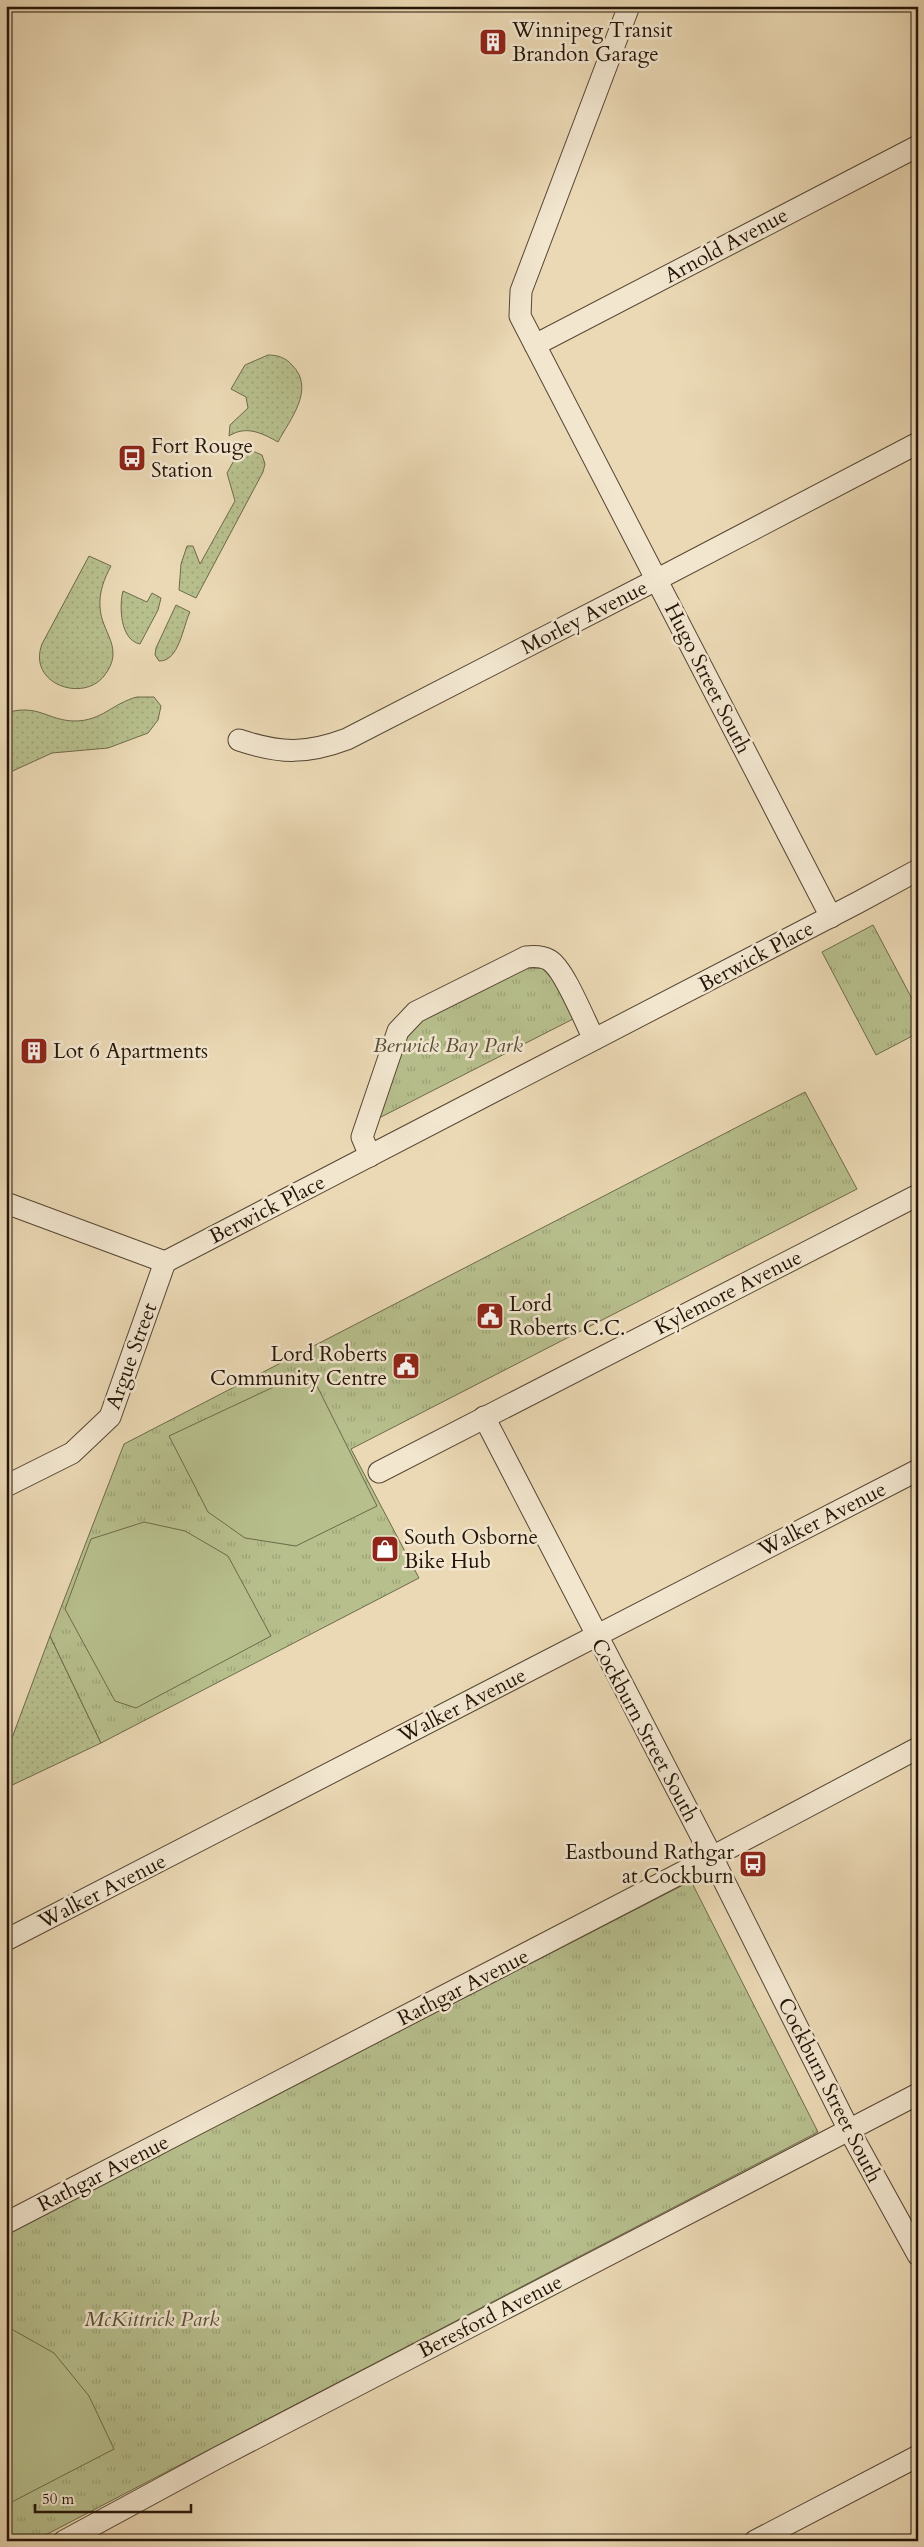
<svg xmlns="http://www.w3.org/2000/svg" width="924" height="2547" viewBox="0 0 924 2547" font-family="Cardo,serif">
<style>
.grass{fill:url(#grass-dots);stroke:#6e6a4a}
.park{fill:url(#park-tufts);stroke:#6e6a4a}
.pitch{fill:#b7bf8d;stroke:#6e6a4a}
.lines{fill:none;stroke-linecap:round;stroke-linejoin:round}
.minor-casing{stroke:#564633;stroke-width:23}
.minor{stroke:#f2e6cf;stroke-width:21}
.labels{text-anchor:middle;stroke-width:5;stroke-linejoin:round;paint-order:stroke}
.poi-label{font-size:21px;fill:#241508;stroke:#f2e6cf;text-anchor:start}
.street-label{font-size:21px;fill:#241508;stroke:#f2e6cf}
.park-label{font-size:21px;font-style:italic;fill:#575037;stroke:#f2e6cf}
</style>
<defs>
<pattern id="grass-dots" width="8" height="8" patternUnits="userSpaceOnUse" patternTransform="scale(1.25)"><rect width="8" height="8" fill="#b7bf8d"/><path d="M2 2h.1M6 6h.1" fill="none" stroke="#9da378" stroke-width="1.8" stroke-linecap="round"/></pattern>
<pattern id="park-tufts" width="24" height="20" patternUnits="userSpaceOnUse" patternTransform="scale(1.25)"><rect width="24" height="20" fill="#b7bf8d"/><path d="M3 7l-1-3M5 7V3M7 7l1-3M15 17l-1-3M17 17v-4M19 17l1-3" fill="none" stroke="#9da378"/></pattern>
</defs>
<rect width="100%" height="100%" fill="#ebd9b5"/>
<filter id="stains"><feTurbulence type="fractalNoise" baseFrequency=".004" numOctaves="4"/><feColorMatrix values="0 0 0 0 .2 0 0 0 0 .09 0 0 0 0 .02 0 0 0 .5 -.17"/></filter>
<radialGradient id="worn" r=".72"><stop offset=".6" stop-color="#630" stop-opacity="0"/><stop offset="1" stop-color="#630" stop-opacity=".3"/></radialGradient>
<g class="grass">
<path d="M268,355c10,0 18,3 24,10 24,24 -2,54 -14,77 -16,-9 -32,-17 -49,-6l1,-11 18,-17 -2,-11 -15,-8 14,-24z"/>
<polygon points="250,450 262,455 265,464 263,472 196,598 179,590 181,564 187,546 193,546 200,564 235,501 227,473 237,455"/>
<path d="M89,556l22,10c-7,13 -12,26 -11,41 1,26 26,41 4,69 -21,27 -77,8 -62,-32z"/>
<path d="M123,591l24,11 5,-9 9,5 -3,12 -18,34c-20,-4 -21,-38 -17,-53z"/>
<path d="M176,605l14,7c-7,14 -11,50 -31,49l-4,-6 1,-7z"/>
<path d="M137,697h17l7,9 -3,14 -10,13 -40,15 -56,5 -46,21v-61c32,-10 42,8 69,8 27,0 38,-18 62,-24z"/>
<polygon points="50,1636 101,1743 6,1788 6,1754"/>
</g>
<g class="park">
<polygon points="873,925 918,1010 918,1033 876,1055 822,952"/>
<polygon points="525,968 542,968 555,982 575,1018 379,1118 408,1034 424,1018"/>
<polygon points="805,1092 857,1189 351,1449 419,1578 101,1743 50,1636 124,1444"/>
<polygon points="691,1881 818,2132 34,2541 6,2541 6,2233"/>
</g>
<g class="pitch">
<polygon points="295,1377 315,1382 377,1506 296,1546 245,1538 208,1512 169,1436"/>
<polygon points="144,1522 185,1531 228,1556 271,1636 136,1708 115,1701 65,1609 91,1539"/>
<polygon points="6,2326 54,2353 89,2396 114,2449 6,2505"/>
</g>
<g class="lines">
<defs>
<g id="minor">
<polyline points="629,6 521,291 520,316 831,917"/>
<polyline points="535,345 918,146"/>
<path d="M239,740c42,14 68,14 108,-1l309,-159 262,-137"/>
<path d="M370,1156l-8,-19 36,-106 18,-19 110,-55c9,-1 16,-1 23,3 15,8 36,62 45,79"/>
<polyline points="6,1203 165,1262"/>
<polyline points="165,1262 857,903 918,870"/>
<polyline points="484,1417 712,1857 849,2130 918,2255"/>
<polyline points="379,1472 918,1195"/>
<polyline points="6,1486 72,1453 110,1417 165,1262"/>
<polyline points="6,1940 918,1470"/>
<polyline points="6,2223 712,1857 918,1748"/>
<polyline points="64,2541 219,2457 918,2094"/>
<polyline points="755,2541 918,2456"/>
</g>
</defs>
<use href="#minor" class="minor-casing"/>
<use href="#minor" class="minor"/>
</g>
<defs>
<symbol id="building-square" viewBox="-11 -11 22 22"><rect x="-9" y="-9" width="18" height="18" rx="4" fill="#8f2418" stroke="#f2e6cf"/><path d="M-4-6H4V6H1V3H-1V6H-4ZM-2.5-4.3h1.7v1.8h-1.7ZM.8-4.3h1.7v1.8H.8ZM-2.5-1h1.7V.8h-1.7ZM.8-1h1.7V.8H.8Z" fill="#fff"/></symbol>
<symbol id="bus-square" viewBox="-11 -11 22 22"><rect x="-9" y="-9" width="18" height="18" rx="4" fill="#8f2418" stroke="#f2e6cf"/><path d="M-5-6H5V4H4V6H2V4H-2V6H-4V4H-5ZM-3.5-4V0h7V-4ZM-3.5 1.2v1.5H-2V1.2ZM2 1.2v1.5H3.5V1.2Z" fill="#fff"/></symbol>
<symbol id="civic-square" viewBox="-11 -11 22 22"><rect x="-9" y="-9" width="18" height="18" rx="4" fill="#8f2418" stroke="#f2e6cf"/><path d="M-.6-6.5H3V-4.5H.6V-3L4-1V1h2V6H-6V1h2V-1L-.6-3ZM-1.2 2.5V6h2.4V2.5Z" fill="#fff"/></symbol>
<symbol id="shop-square" viewBox="-11 -11 22 22"><rect x="-9" y="-9" width="18" height="18" rx="4" fill="#8f2418" stroke="#f2e6cf"/><path d="M-5-2.5h2.3a2.7 3.5 0 0 1 5.4 0H5L5.5 6h-11ZM-1.5-2.5h3a1.5 2.3 0 0 0-3 0Z" fill="#fff"/></symbol>
</defs>
<g fill-rule="evenodd">
<use href="#building-square" x="477" y="26" width="32" height="32"/>
<use href="#bus-square" x="116" y="442" width="32" height="32"/>
<use href="#building-square" x="18" y="1035" width="32" height="32"/>
<use href="#civic-square" x="474" y="1300" width="32" height="32"/>
<use href="#civic-square" x="390" y="1350" width="32" height="32"/>
<use href="#shop-square" x="369" y="1533" width="32" height="32"/>
<use href="#bus-square" x="737" y="1848" width="32" height="32"/>
</g>
<g class="labels">
<g class="poi-label">
<text x="512" y="37">Winnipeg Transit<tspan x="512" dy="24">Brandon Garage</tspan></text>
<text x="151" y="453">Fort Rouge<tspan x="151" dy="24">Station</tspan></text>
<text x="53" y="1058">Lot 6 Apartments</text>
<text x="509" y="1311">Lord<tspan x="509" dy="24">Roberts C.C.</tspan></text>
<text x="387" y="1361" text-anchor="end">Lord Roberts<tspan x="387" dy="24">Community Centre</tspan></text>
<text x="404" y="1544">South Osborne<tspan x="404" dy="24">Bike Hub</tspan></text>
<text x="734" y="1859" text-anchor="end">Eastbound Rathgar<tspan x="734" dy="24">at Cockburn</tspan></text>
</g>
<g class="street-label">
<text transform="translate(726 245) rotate(-28)" y="7">Arnold Avenue</text>
<text transform="translate(584 617) rotate(-27)" y="7">Morley Avenue</text>
<text transform="translate(708 678) rotate(63)" y="7">Hugo Street South</text>
<text transform="translate(756 956) rotate(-28)" y="7">Berwick Place</text>
<text transform="translate(267 1209) rotate(-27)" y="7">Berwick Place</text>
<text transform="translate(728 1292) rotate(-27)" y="7">Kylemore Avenue</text>
<text transform="translate(131 1356) rotate(-70)" y="7">Argue Street</text>
<text transform="translate(822 1519) rotate(-27)" y="7">Walker Avenue</text>
<text transform="translate(462 1705) rotate(-27)" y="7">Walker Avenue</text>
<text transform="translate(645 1730) rotate(62)" y="7">Cockburn Street South</text>
<text transform="translate(102 1891) rotate(-27)" y="7">Walker Avenue</text>
<text transform="translate(463 1987) rotate(-27)" y="7">Rathgar Avenue</text>
<text transform="translate(830 2090) rotate(63)" y="7">Cockburn Street South</text>
<text transform="translate(103 2173) rotate(-27)" y="7">Rathgar Avenue</text>
<text transform="translate(490 2316) rotate(-27)" y="7">Beresford Avenue</text>
</g>
<g class="park-label">
<text x="448" y="1052">Berwick Bay Park</text>
<text x="152" y="2326">McKittrick Park</text>
</g>
</g>
<rect width="924" height="2547" fill="none" stroke="#ebd9b5" stroke-width="25"/>
<rect x="8" y="8" width="909" height="2532" fill="none" stroke="#241508" stroke-width="2.5"/>
<rect x="12" y="12" width="899" height="2522" fill="none" stroke="#241508"/>
<path d="M35 2504v8h156v-8" fill="none" stroke="#241508" stroke-width="2.5"/>
<text x="42" y="2504" font-size="15" fill="#241508" stroke="#f2e6cf" stroke-width="4" paint-order="stroke">50 m</text>
<rect width="100%" height="100%" filter="url(#stains)"/>
<rect width="100%" height="100%" fill="url(#worn)"/>
</svg>
